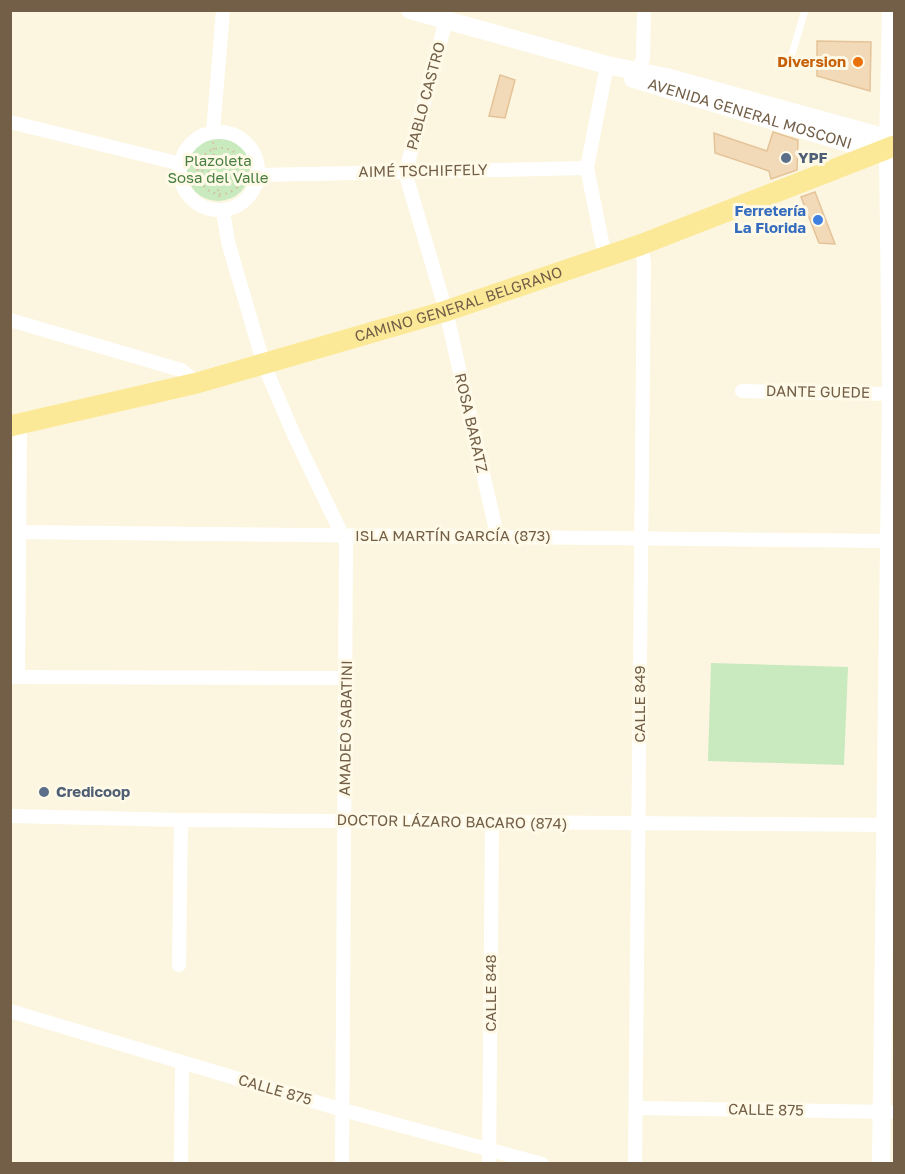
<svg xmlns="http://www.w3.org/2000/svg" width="905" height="1174" viewBox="0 0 905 1174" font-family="'Golos Text',sans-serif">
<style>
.green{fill:#c9e9bf}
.building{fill:#f2d9b8;stroke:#e5c398;stroke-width:1.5}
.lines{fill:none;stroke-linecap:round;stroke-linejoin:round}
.path{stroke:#d6bd9b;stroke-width:2;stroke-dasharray:1.5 4.5;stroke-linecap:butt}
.service{stroke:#fff;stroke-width:7}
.minor{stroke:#fff;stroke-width:14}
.secondary{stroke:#fff;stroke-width:18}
.primary{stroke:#fce997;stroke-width:21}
.food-dot{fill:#e8710a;stroke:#fffae7;stroke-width:2}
.service-dot{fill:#5c6f8a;stroke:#fffae7;stroke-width:2}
.shop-dot{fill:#3f7fe0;stroke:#fffae7;stroke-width:2}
.labels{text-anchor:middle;stroke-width:6;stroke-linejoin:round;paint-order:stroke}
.food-label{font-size:15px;font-weight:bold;fill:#c56008;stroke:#fffae7;text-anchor:end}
.street-label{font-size:15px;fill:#735f47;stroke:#fffae7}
.service-label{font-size:15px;font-weight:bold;fill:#4e5e75;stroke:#fffae7;text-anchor:start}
.park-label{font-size:15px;fill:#497f42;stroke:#fffae7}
.shop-label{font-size:15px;font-weight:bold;fill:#366cbe;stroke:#fffae7;text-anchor:end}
</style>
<rect width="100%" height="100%" fill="#fcf6e0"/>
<g class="green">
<circle cx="218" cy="169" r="32"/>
<polygon points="711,663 848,667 844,765 708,761"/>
</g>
<g class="building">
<polygon points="817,41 871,42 870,91 817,76"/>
<polygon points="500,75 515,80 505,118 489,116"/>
<polygon points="773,132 798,140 797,170 771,179 769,171 715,153 714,133 767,151"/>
<polygon points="815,192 835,244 819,243 801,197"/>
</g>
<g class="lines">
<g class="path">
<polyline points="213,142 215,174 220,199"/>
<circle cx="221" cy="171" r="23"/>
<polyline points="196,169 215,174 244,175"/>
</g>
<polyline class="service" points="790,61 805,10"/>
<g class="minor">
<polyline points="446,20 409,159 407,179 446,311 497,535"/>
<polyline points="636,78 643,58 644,10"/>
<polyline points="10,122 181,164"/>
<circle cx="219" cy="171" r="39"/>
<polyline points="213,132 223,10"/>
<polyline points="259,175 587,168"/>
<polyline points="223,211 228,242 264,365 294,435 346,543 342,1164"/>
<polyline points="605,257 587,168 607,65"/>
<polyline points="10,320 181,370 197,383"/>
<polyline points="742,391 894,394"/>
<polyline points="10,532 894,541"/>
<polyline points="10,677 347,678"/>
<polyline points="18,677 20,424"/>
<polyline points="10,816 181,820 894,825"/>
<polyline points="179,965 181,820"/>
<polyline points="10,1011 343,1110 542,1164"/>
<polyline points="638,1108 894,1112"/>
<polyline points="181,1164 182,1063"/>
<polyline points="489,1164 492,823"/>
<polyline points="635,1164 644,261 640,245"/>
</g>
<g class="secondary">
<polyline points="410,10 607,65 666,77 894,140"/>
<path id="s1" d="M633,79l248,74"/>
<polyline points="881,1164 891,393 888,149 891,10"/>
</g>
<path class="primary" id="s2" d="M10,426l187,-43 249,-72 194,-66 254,-99"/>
</g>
<circle class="food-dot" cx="858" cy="62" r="6"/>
<g class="service-dot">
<circle cx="786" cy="158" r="6"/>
<circle cx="44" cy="792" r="6"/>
</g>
<circle class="shop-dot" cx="818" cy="220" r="6"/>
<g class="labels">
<g class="food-label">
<text x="846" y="67">Diversion</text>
</g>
<g class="street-label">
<text transform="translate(426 96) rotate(-75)" y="5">PABLO CASTRO</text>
<text dy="5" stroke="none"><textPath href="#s1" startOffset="122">AVENIDA GENERAL MOSCONI</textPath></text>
<text transform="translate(423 171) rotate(-1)" y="5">AIMÉ TSCHIFFELY</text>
<text dy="5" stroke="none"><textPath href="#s2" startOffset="465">CAMINO GENERAL BELGRANO</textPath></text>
<text transform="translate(818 392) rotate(1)" y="5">DANTE GUEDE</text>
<text transform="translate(471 423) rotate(77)" y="5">ROSA BARATZ</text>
<text x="453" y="541">ISLA MARTÍN GARCÍA (873)</text>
<text transform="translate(640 704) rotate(-90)" y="5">CALLE 849</text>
<text transform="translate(346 728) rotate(-89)" y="5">AMADEO SABATINI</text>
<text transform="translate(452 822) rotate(1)" y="5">DOCTOR LÁZARO BACARO (874)</text>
<text transform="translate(491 993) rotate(-90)" y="5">CALLE 848</text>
<text transform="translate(275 1090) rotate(16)" y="5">CALLE 875</text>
<text transform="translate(766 1110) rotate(1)" y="5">CALLE 875</text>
</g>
<g class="service-label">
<text x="798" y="163">YPF</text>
<text x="56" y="797">Credicoop</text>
</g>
<g class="park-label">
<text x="218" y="166">Plazoleta<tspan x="218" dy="17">Sosa del Valle</tspan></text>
</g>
<g class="shop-label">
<text x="806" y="216">Ferretería<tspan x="806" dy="17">La Florida</tspan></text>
</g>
</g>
<rect width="905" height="1174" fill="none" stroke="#735f47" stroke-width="24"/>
</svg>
